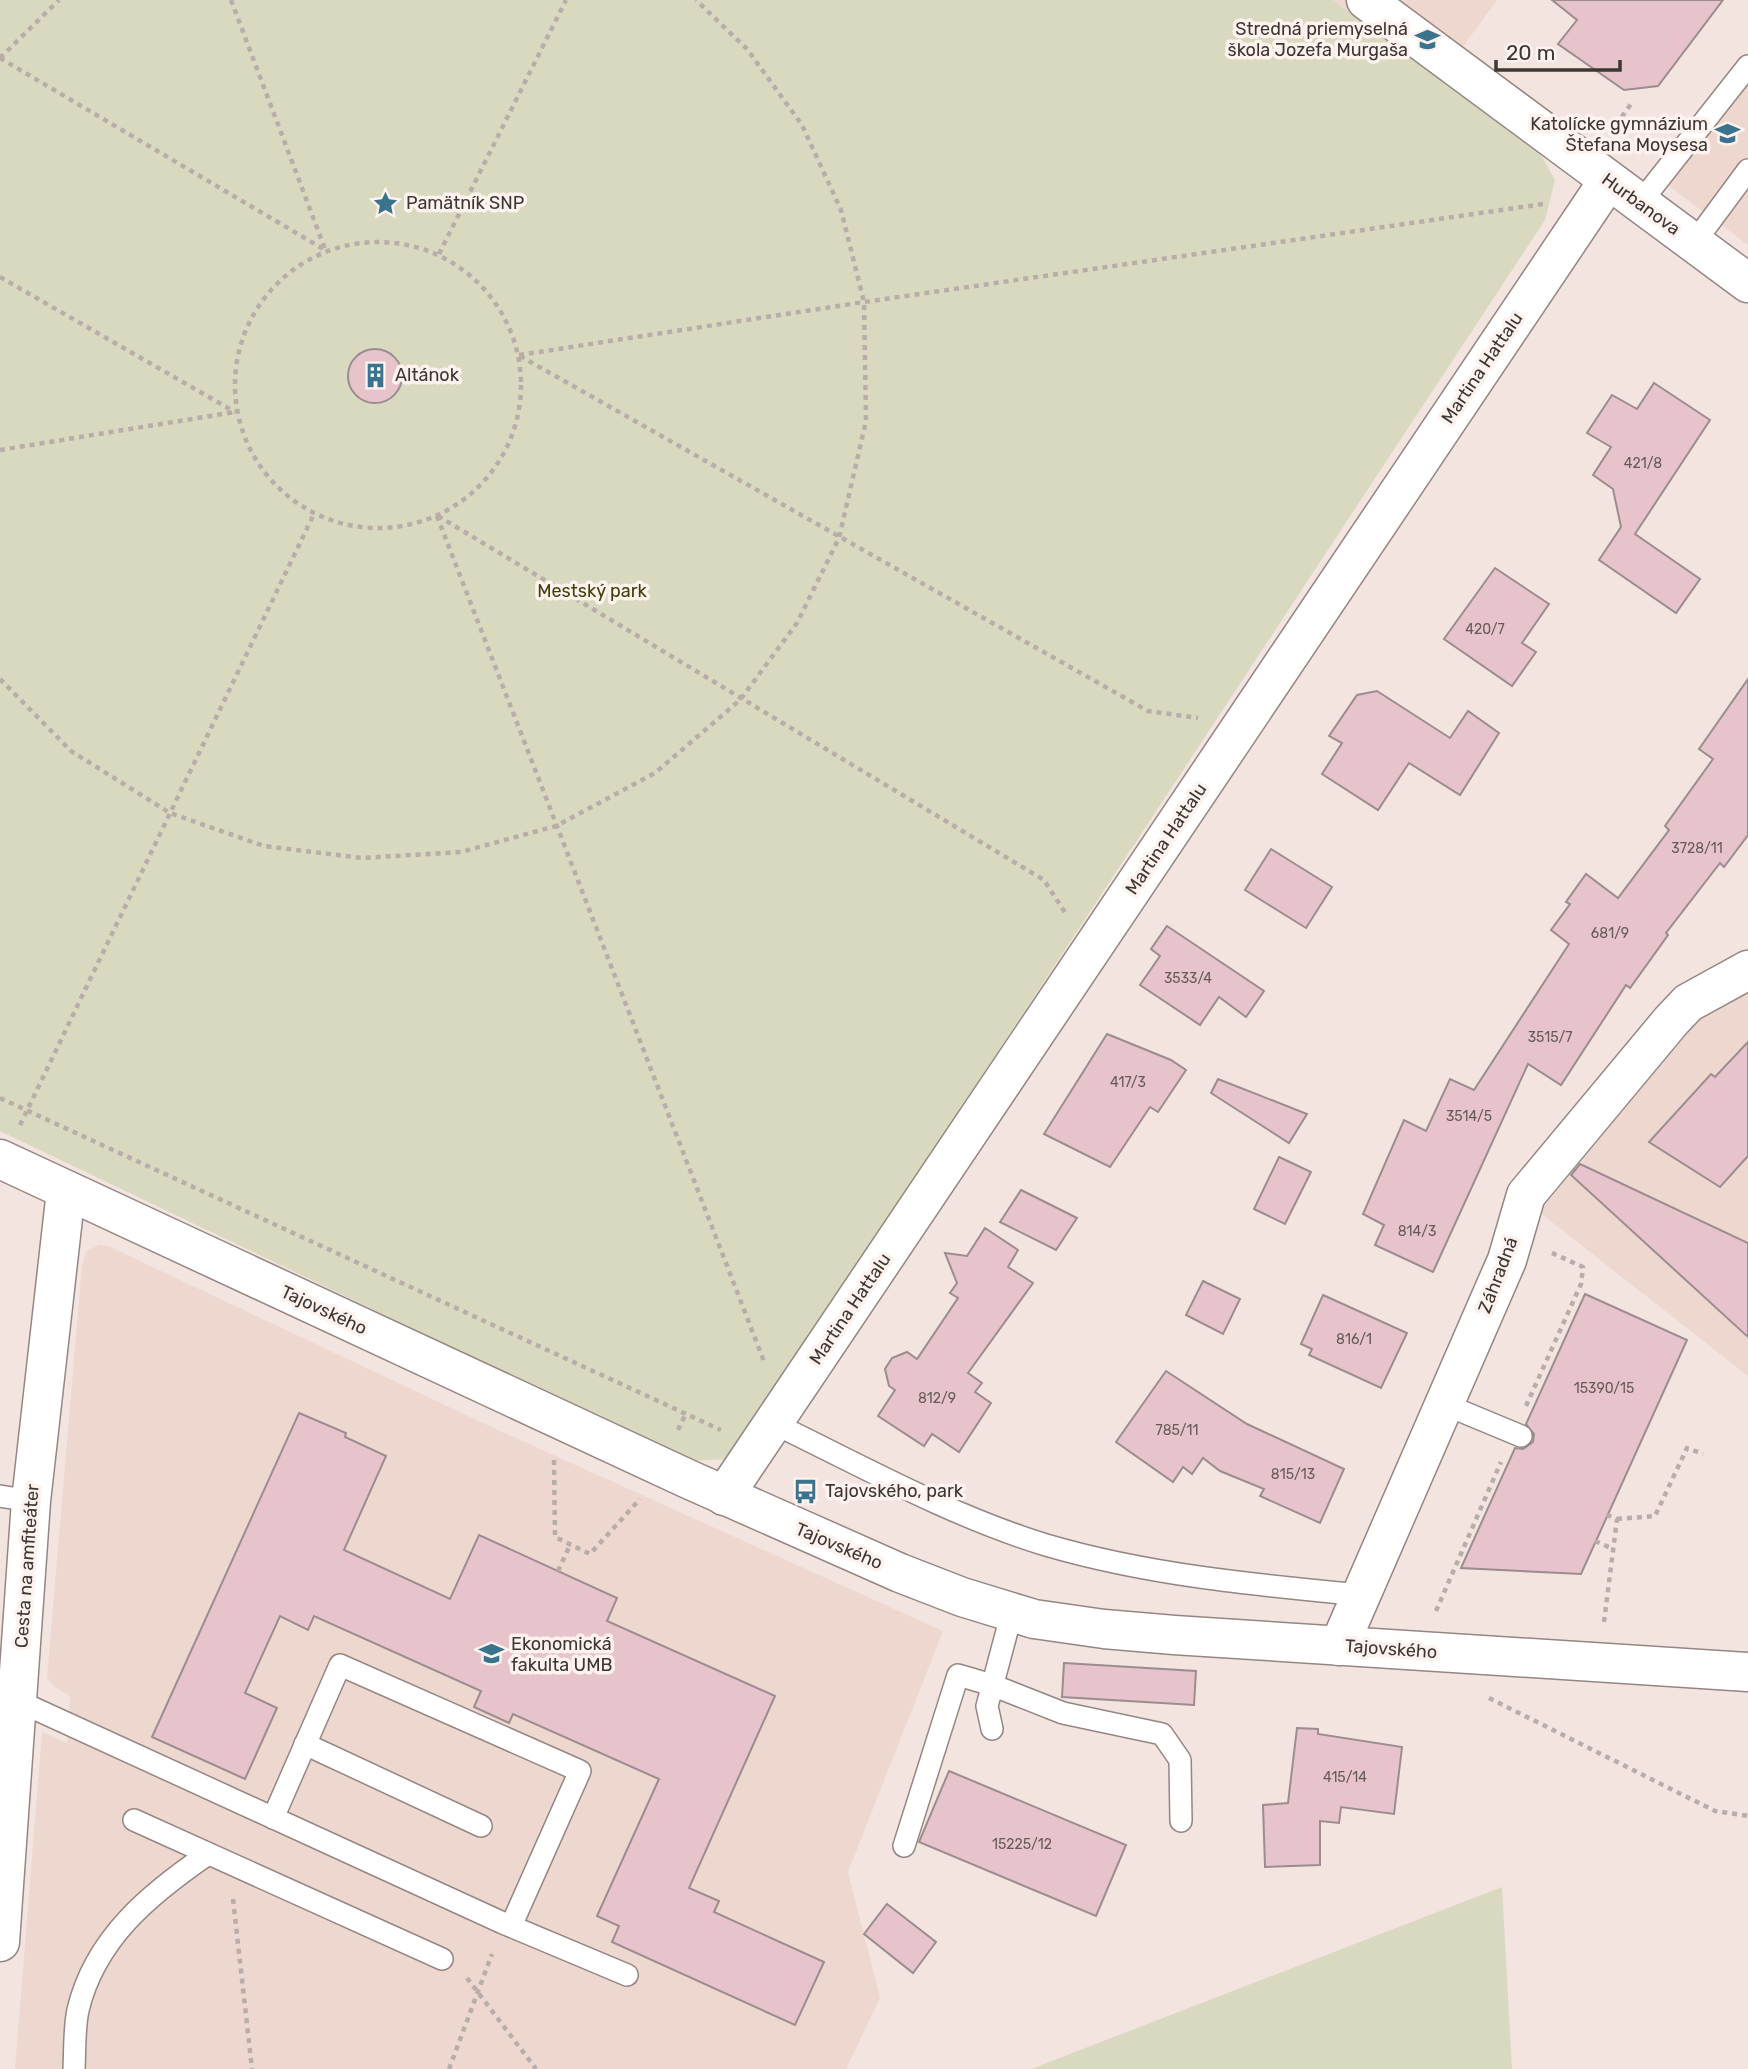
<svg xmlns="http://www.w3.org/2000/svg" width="1748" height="2069" viewBox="0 0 1748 2069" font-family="Rubik,sans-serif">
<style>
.built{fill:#eed7cf}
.green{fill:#d9d9bf}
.building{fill:#e7c4cb;stroke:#9b8d8f;stroke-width:2}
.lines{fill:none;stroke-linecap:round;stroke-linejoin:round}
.lane-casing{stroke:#948682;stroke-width:24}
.street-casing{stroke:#948682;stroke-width:41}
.secondary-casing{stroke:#948682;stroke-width:41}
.path{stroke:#b8ada9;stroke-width:4.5;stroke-dasharray:5 5;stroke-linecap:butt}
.lane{stroke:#fff;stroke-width:21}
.street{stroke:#fff;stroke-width:38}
.secondary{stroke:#fff;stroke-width:38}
.labels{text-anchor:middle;stroke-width:7;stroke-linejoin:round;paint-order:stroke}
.number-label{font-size:14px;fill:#675a5a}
.poi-label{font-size:18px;fill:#3c3735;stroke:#fef2ee;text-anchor:start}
.street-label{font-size:18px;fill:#3c3735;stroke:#fef2ee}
.park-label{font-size:18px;fill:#413f09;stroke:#fef2ee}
</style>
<rect width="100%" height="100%" fill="#f3e4e0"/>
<g class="built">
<polygon points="1333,0 1497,0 1440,78"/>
<polygon points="1748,84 1748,245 1666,184"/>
<polygon points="1748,958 1748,1376 1539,1212"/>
<polygon points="99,1245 108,1246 498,1430 943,1631 848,1872 880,1998 846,2069 15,2069 42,1732 67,1743 70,1696 55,1687 47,1678 82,1265 87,1251"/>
</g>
<g class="green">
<polygon points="0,0 1333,0 1541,155 1555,180 1545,220 730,1459 690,1461 0,1131"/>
<polygon points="1502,1887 1512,2069 1031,2069"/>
</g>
<g class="building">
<polygon points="1552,0 1723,0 1658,86 1624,90 1558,44 1577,20"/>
<circle cx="375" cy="376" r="27"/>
<polygon points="1654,383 1710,420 1635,534 1700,579 1676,613 1599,560 1621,527 1613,489 1593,475 1611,447 1587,433 1612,395 1637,409"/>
<polygon points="1495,568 1549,604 1522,643 1536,652 1512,686 1444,639"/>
<polygon points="1748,679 1748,835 1724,867 1720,863 1666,933 1668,935 1630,988 1626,985 1561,1085 1528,1064 1433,1272 1375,1245 1384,1225 1363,1214 1404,1120 1426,1131 1450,1079 1474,1090 1569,944 1551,930 1570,904 1566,902 1586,874 1618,898 1669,830 1665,826 1713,759 1699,749"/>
<polygon points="1377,691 1450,738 1468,711 1499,733 1460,795 1409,763 1378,810 1322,774 1342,743 1329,736 1357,695"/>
<polygon points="1271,849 1332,887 1306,928 1245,890"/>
<polygon points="1167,926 1264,991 1246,1017 1219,997 1200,1025 1140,985 1160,956 1151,949"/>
<polygon points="1107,1034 1171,1060 1186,1070 1158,1112 1150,1107 1110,1167 1044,1134"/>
<polygon points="1748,1042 1748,1156 1720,1187 1649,1142 1711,1074 1715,1077"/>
<polygon points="1218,1079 1307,1114 1289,1143 1211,1093"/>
<polygon points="1279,1157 1311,1172 1285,1224 1254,1209"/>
<polygon points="1580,1164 1748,1243 1748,1337 1571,1175"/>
<polygon points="1021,1190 1077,1218 1056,1250 1000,1222"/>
<polygon points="985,1228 1018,1250 1008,1267 1033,1283 968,1373 982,1383 975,1392 991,1403 959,1452 932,1434 924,1446 878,1416 895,1390 889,1386 885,1369 892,1358 907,1352 917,1359 958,1298 950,1293 957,1283 945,1253 967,1256"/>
<polygon points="1203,1281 1240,1299 1223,1334 1186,1315"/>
<polygon points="1585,1294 1687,1340 1581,1574 1461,1568 1515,1448 1523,1449 1533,1442 1534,1434 1526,1424"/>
<polygon points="1323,1295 1407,1333 1381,1388 1309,1355 1312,1349 1301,1344"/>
<polygon points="1166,1371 1247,1424 1344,1469 1320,1523 1260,1496 1264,1489 1220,1471 1203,1458 1192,1474 1183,1467 1173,1482 1116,1442"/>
<polygon points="299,1413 346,1433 345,1437 386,1456 344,1550 450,1599 479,1535 617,1598 607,1621 775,1696 689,1888 719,1901 714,1912 824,1962 795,2025 612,1942 619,1926 597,1916 659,1779 513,1714 509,1723 474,1707 481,1691 314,1616 308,1630 280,1616 245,1693 277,1708 245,1779 152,1737"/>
<polygon points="1064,1663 1196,1671 1194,1705 1062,1697"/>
<polygon points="1297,1728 1318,1729 1318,1734 1402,1747 1394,1814 1341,1807 1339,1823 1320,1821 1320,1865 1265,1867 1263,1805 1288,1803"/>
<polygon points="949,1771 1126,1845 1096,1916 919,1842"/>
<polygon points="887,1904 936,1942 913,1973 864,1934"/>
</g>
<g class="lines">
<defs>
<g id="lane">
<polyline points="1640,203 1748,66"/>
<polyline points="1694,243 1748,170"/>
<polyline points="1444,1404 1521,1436"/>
<path d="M773,1423c89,43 178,93 273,122 102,30 210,40 315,50"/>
<polyline points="0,1496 31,1501"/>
<polyline points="18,1701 503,1923 627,1975"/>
<polyline points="992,1729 987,1706 1012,1612"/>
<polyline points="305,1744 481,1826"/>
<polyline points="273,1818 340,1665 580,1771 511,1926"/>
<polyline points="134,1820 442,1959"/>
<polyline points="904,1846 958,1675 992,1685 1063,1713 1162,1734 1180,1760 1181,1821"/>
<path d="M74,2069c1,-19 0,-40 4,-59 17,-72 73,-117 130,-156"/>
</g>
<g id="street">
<polyline points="1366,0 1748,283"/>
<polyline points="724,1496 1608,181"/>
<polyline points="1339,1646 1507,1260 1526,1195 1671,1021 1688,1003 1748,970"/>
<polyline points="0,1942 31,1501 66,1191"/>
</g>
<polyline id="secondary" points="0,1159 688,1479 900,1573 962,1597 1034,1619 1104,1629 1174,1635 1748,1672"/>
</defs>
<use href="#lane" class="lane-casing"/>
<use href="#street" class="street-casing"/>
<use href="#secondary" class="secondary-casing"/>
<g class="path">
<polyline points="231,0 325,249"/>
<polyline points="0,58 325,250"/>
<polyline points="0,58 59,0"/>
<polyline points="1610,133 1631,104"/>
<circle cx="378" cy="385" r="143"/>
<polyline points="439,254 566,0"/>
<polyline points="0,277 235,412"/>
<polyline points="519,355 864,302 1543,204"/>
<polyline points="520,356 1148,711 1198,718"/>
<polyline points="0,450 235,412"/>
<polyline points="437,516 765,1364"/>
<polyline points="438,516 1044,880 1066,914"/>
<polyline points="0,679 71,751 170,813 264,846 362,858 461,852 556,826 655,773 740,700 797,623 839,538 866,421 864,302 841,210 802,125 747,49 696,0"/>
<polyline points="0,1098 721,1430"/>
<polyline points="20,1125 314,514"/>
<polyline points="1526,1406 1581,1284 1583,1267 1550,1252"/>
<polyline points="678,1430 686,1413"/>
<polyline points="554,1460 555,1537 590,1554 640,1499"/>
<polyline points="1617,1519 1655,1516 1687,1448 1703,1454"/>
<polyline points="1595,1541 1613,1549"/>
<polyline points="558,1571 570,1545"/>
<polyline points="1436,1611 1501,1462"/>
<polyline points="1604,1622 1617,1519 1607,1515"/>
<polyline points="1489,1698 1715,1811 1748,1816"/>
<polyline points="233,1899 252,2069"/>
<polyline points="467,1978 536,2069"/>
<polyline points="449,2069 492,1954"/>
</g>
<use href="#lane" class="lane"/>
<use href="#street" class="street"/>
<use href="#secondary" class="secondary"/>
</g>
<defs>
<symbol id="school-bare" viewBox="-9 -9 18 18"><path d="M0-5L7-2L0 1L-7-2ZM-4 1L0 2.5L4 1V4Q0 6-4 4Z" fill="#39738c" stroke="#fef2ee" stroke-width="2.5" paint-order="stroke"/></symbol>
<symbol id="sight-bare" viewBox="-9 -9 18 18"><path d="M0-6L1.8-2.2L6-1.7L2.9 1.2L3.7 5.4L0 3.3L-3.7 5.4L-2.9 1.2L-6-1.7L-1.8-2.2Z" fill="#39738c" stroke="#fef2ee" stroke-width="2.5" paint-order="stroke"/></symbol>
<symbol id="building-bare" viewBox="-9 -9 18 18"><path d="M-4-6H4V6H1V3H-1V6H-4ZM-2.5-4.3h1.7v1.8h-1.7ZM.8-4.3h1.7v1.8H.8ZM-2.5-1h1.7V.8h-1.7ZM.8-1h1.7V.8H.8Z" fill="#39738c" stroke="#fef2ee" stroke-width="2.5" paint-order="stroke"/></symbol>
<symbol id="bus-bare" viewBox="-9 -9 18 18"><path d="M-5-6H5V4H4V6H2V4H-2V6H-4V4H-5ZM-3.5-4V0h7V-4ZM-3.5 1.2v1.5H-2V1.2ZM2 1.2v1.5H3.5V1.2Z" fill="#39738c" stroke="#fef2ee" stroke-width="2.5" paint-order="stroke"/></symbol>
<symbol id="university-bare" viewBox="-9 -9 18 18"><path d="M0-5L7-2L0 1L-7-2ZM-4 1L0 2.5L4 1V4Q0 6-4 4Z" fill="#39738c" stroke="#fef2ee" stroke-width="2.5" paint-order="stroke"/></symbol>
</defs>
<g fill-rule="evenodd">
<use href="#school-bare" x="1410" y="22" width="35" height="35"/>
<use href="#school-bare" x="1710" y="116" width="35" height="35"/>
<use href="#sight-bare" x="368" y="186" width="35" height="35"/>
<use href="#building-bare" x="358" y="358" width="35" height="35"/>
<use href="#bus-bare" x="788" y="1474" width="35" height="35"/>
<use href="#university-bare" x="474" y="1636" width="35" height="35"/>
</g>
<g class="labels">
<g class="number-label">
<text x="1643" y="468">421/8</text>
<text x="1485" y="634">420/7</text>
<text x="1697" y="853">3728/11</text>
<text x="1610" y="938">681/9</text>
<text x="1188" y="983">3533/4</text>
<text x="1550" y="1042">3515/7</text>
<text x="1128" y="1087">417/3</text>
<text x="1469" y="1121">3514/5</text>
<text x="1417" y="1236">814/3</text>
<text x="1354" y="1344">816/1</text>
<text x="1604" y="1393">15390/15</text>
<text x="937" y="1403">812/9</text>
<text x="1177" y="1435">785/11</text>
<text x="1293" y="1479">815/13</text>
<text x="1345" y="1782">415/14</text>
<text x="1022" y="1849">15225/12</text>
</g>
<g class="poi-label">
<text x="1408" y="35" text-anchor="end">Stredná priemyselná<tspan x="1408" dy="21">škola Jozefa Murgaša</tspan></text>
<text x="1708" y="130" text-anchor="end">Katolícke gymnázium<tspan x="1708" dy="21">Štefana Moysesa</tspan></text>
<text x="406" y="209">Pamätník SNP</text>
<text x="395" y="381">Altánok</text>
<text x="825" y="1497">Tajovského, park</text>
<text x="511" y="1650">Ekonomická<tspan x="511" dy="21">fakulta UMB</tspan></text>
</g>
<g class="street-label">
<text transform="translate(1641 204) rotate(36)" y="6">Hurbanova</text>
<text transform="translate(1482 368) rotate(-56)" y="6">Martina Hattalu</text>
<text transform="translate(1166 839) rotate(-56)" y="6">Martina Hattalu</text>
<text transform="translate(1498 1275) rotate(-69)" y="6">Záhradná</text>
<text transform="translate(850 1309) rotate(-56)" y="6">Martina Hattalu</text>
<text transform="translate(324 1310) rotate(25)" y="6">Tajovského</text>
<text transform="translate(839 1546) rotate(23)" y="6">Tajovského</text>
<text transform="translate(27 1566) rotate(-86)" y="6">Cesta na amfiteáter</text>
<text transform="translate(1391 1649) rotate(4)" y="6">Tajovského</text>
</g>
<g class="park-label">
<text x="592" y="597">Mestský park</text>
</g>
</g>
<path d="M1496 60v10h124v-10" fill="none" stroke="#3c3735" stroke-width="3.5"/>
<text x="1506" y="60" font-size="21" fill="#3c3735" stroke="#fef2ee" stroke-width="5" paint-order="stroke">20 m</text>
</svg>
